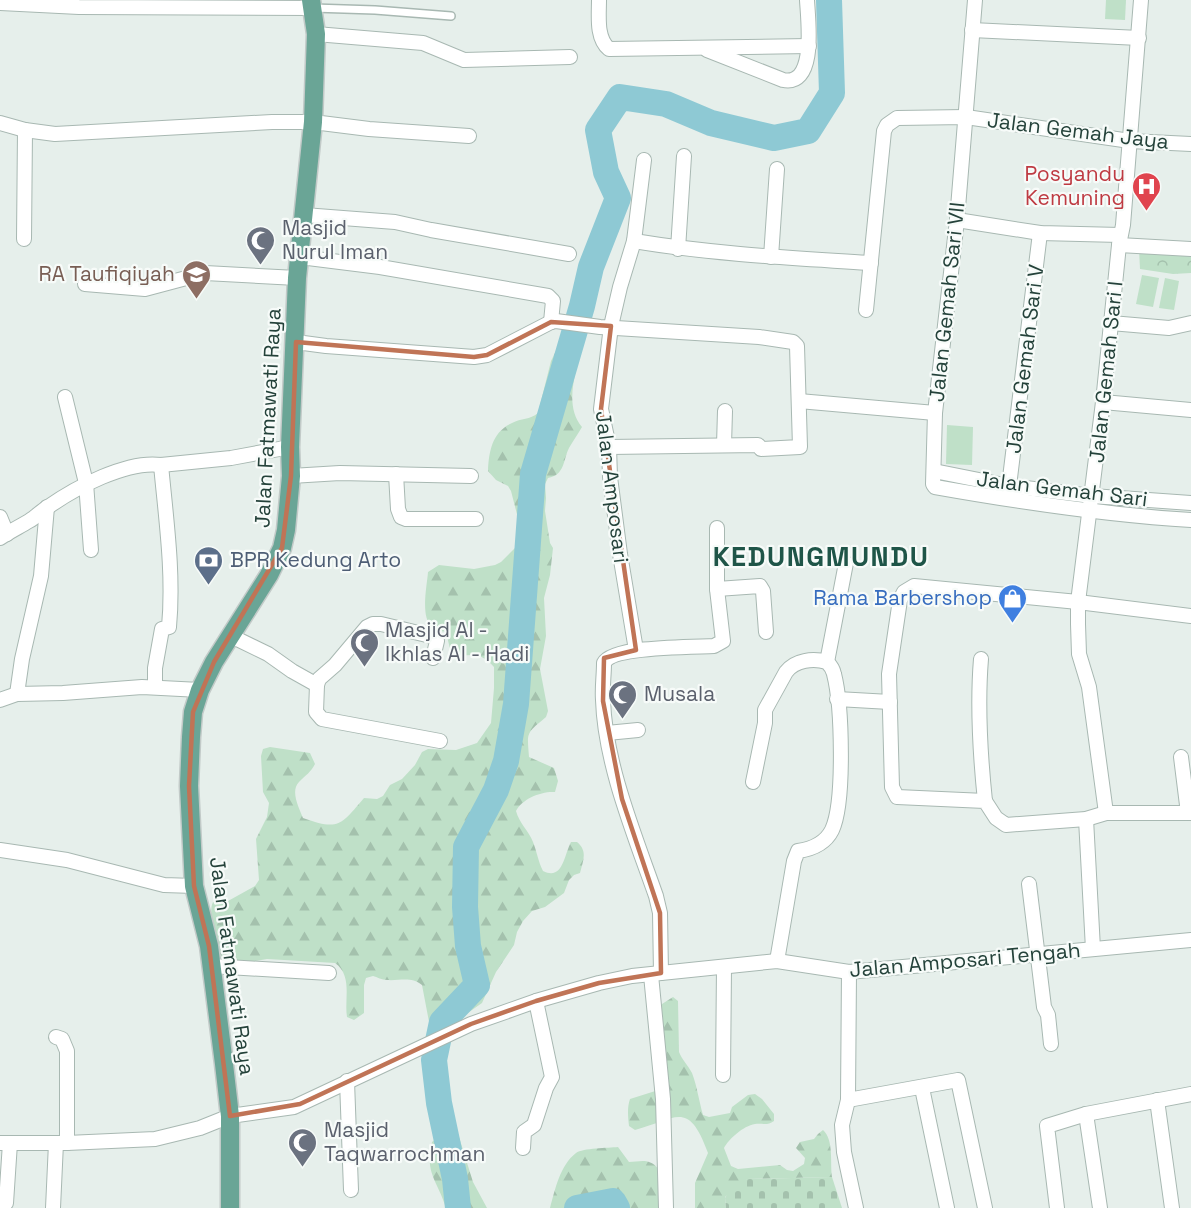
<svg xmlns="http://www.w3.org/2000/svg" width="1191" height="1208" viewBox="0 0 1191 1208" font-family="'Space Grotesk',sans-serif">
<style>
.forest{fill:url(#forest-firs)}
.cemetery{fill:url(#cemetery-stones)}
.park{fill:url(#park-crowns)}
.pitch{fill:#bfe0c8}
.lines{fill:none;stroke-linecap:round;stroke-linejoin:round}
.river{stroke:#8ec9d4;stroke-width:26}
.lane-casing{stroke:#a8b8b2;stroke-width:10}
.street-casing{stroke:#a8b8b2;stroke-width:16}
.primary-casing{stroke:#c2cac8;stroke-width:21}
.lane{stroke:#fff;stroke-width:7}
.street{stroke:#fff;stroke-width:14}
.primary{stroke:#6aa596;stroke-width:18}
.marked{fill:none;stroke:#c07456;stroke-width:4.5;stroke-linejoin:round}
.labels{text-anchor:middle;stroke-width:4.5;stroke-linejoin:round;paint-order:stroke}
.street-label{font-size:21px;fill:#24423a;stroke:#f7fbf9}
.health-label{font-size:21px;fill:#be3a42;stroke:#f7fbf9;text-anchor:end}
.worship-label{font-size:21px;fill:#5b616d;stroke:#f7fbf9;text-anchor:start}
.education-label{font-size:21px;fill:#785e54;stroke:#f7fbf9;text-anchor:end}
.service-label{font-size:21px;fill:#4e5e75;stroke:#f7fbf9;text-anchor:start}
.shop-label{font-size:21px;fill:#366cbe;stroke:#f7fbf9;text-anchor:end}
.district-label{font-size:27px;font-weight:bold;letter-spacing:1.5px;fill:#1f5548;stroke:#f7fbf9}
</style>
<defs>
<pattern id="forest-firs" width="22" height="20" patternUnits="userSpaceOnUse" patternTransform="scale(1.5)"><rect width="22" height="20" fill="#bfe0c8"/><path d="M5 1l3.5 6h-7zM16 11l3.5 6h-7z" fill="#a4c1ad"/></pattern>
<pattern id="cemetery-stones" width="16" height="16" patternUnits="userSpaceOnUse" patternTransform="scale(1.5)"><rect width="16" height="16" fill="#bfe0c8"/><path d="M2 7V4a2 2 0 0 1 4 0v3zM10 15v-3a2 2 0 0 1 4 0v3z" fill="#a4c1ad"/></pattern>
<pattern id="park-crowns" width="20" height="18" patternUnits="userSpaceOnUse" patternTransform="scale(1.5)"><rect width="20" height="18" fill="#bfe0c8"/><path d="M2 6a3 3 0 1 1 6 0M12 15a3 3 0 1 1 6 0" fill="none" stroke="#a4c1ad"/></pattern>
</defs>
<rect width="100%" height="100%" fill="#e6efeb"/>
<g class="forest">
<path d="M577,341l4,5c-4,26 -18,58 1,81 -4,7 -9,14 -13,21 -6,12 -4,27 -21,30l-3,6 1,14 -1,13 5,32 3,5 -3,27 -6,23 2,38 -6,33 8,42 -2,6c-20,17 -19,14 -17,40l25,11 4,13 -3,11c-14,-1 -33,7 -39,19 3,12 13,20 17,31 4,10 5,19 10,29 20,10 21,-16 28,-29h6c11,9 6,19 3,31l-6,2 -5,5 -5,13 -19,14 -13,4 -9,10 -6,11 -3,13 -18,27 -14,31 -20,14 -26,11 -6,-1 -8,-42c-11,-9 -22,-4 -35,-5 -5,0 -10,-3 -14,-4l-7,2 -2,7v28l-10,7 -7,-3c-3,-18 6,-41 -12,-54l-68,-4 -24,4 -20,-2c-6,-13 -16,-47 -10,-59l15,-1 27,-15 4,-6 -3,-41 11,-22 2,-14 -6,-11 -2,-36 2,-7 7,-2 40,6 5,11c-4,8 -9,11 -16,18 -9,9 0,26 4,36 36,13 38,7 61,-20l13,1 6,-3 7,-11 12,-6 13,-14 7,-13 6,-3 28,1 21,-7 14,-20 3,-35v-21c-19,-21 -26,-6 -43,-14l-5,-21c-5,-1 -11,-2 -14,-5 -12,-10 -5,-41 -4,-55l11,-7 35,4 21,-4 6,-3 15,-15 4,-14v-7l-9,-35 -3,-5 -12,-6 -8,-9c1,-20 4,-39 24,-48 9,-5 18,-3 26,-10l13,-52 9,-18z"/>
<path d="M673,997l5,4 1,51c3,8 9,13 13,21 5,13 7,28 11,42l6,2 21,-4 2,-6 16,-12 7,-1 7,5 12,15v7c-7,5 -11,2 -19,3 -12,2 -26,15 -31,24l7,18 7,3 42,-4 7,5 6,1 11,-7 1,-6 -9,-10 4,-6 14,-3 4,-5 5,-4c11,10 7,32 9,47l-85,2 -22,18 1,11h-31v-25l13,-30c-20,-54 -31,-34 -73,-23l-6,-4c-1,-10 -2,-18 1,-27l38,-12 -8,-70 2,-13z"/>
<path d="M453,1134l6,3 14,45 14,26h-41c-8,-27 -22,-35 -14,-66l5,-4z"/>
<path d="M618,1147l11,15c6,0 15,-2 20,0 18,5 10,33 9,46h-108c5,-18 10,-43 26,-55 7,-5 32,-5 42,-6z"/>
</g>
<polygon class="cemetery" points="832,1177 842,1208 726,1208 725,1198 734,1183 747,1179"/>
<polygon class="park" points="1139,249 1191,252 1191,273 1173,274 1140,269"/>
<g class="pitch">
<polygon points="1106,0 1126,0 1125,20 1105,19"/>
<polygon points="1142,275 1159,278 1153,307 1136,304"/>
<polygon points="1165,278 1179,281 1174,310 1159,308"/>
<polygon points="947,425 973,427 972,465 946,464"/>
</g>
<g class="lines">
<g class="river">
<polyline points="458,1208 455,1179 439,1103 434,1060 442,1022 477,985 468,946 465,907 466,847 496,790 506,761 516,704 533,474 582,306 591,267 618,198 606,172 598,130 620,97 666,104 711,123 774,138 808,131 832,93 829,0"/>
<polyline points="577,1208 613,1201 617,1208"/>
</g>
<defs>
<polyline id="lane" points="313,8 375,10 451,16"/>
<g id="street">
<path d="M599,0c0,16 -3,38 10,49l200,-3"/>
<path d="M975,0l-18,220 -22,193 -2,71 2,3c85,15 170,28 256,33"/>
<polyline points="0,3 79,7 313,8"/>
<polyline points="972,30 1139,38"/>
<polyline points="316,34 423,43 464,60 570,57"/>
<path d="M707,50l76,30c34,7 25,-60 24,-80"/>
<polyline points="0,123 25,130 55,134 272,122 313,122 369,129 469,136"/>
<polyline points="304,215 395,222 431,230 569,254"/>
<polyline points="957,220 1040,233 1120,235"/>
<polyline points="24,239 25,130"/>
<path d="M634,241c78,13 158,17 237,22"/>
<polyline points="1119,245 1191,249"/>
<polyline points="678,249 684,156"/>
<polyline points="300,257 380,267 548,296 553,301 551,322"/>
<polyline points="771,257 777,169"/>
<polyline points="85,284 145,289 205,273 297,278"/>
<polyline points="866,310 884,131 887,125 897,118 966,117 1130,141 1191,144"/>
<polyline points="1111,323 1169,328 1191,323"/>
<polyline points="296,342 326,346 474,357 487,355 551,322 556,321 600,327 759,337 793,342 797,346 800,447 761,449 758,445 609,447"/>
<polyline points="65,397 86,483 91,550"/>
<polyline points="799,401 935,413"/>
<polyline points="1103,402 1191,410"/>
<polyline points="724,445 725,411"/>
<polyline points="934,471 1009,486 1092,496 1191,503"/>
<polyline points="396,474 398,509 401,517 406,519 476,519"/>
<polyline points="291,476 340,473 471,476"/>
<polyline points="1009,486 1040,233"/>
<polyline points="0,517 7,534"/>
<path d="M0,538c9,-6 19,-11 29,-17 7,-4 12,-10 19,-14 27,-19 79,-47 113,-42l70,-7 59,-11"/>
<polyline points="717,589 760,586 763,591 766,632"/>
<polyline points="1191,616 1078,602 914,586 904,592 900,600 889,674 892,787 897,797 985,801 996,818 1006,825 1086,819 1106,813 1191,813"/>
<polyline points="231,636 268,654 292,671 317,685 319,679 335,665 367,627 373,624 381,624 435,637 437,641 433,658"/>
<polyline points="636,650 620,554 610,477 609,447 601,409 611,326 620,287 634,241 644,160"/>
<path d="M981,659c-4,48 -1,94 4,142"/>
<polyline points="827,662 846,563"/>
<polyline points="317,685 316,712 322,719 440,741"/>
<path d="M155,687v-19l7,-39 7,-2c5,-53 -3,-108 -8,-162"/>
<polyline points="17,694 22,659 41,576 47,507"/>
<polyline points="837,699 890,702"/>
<polyline points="0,700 17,694 63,693 142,687 200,690"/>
<polyline points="607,733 638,730"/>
<polyline points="1181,757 1188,813"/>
<path d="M753,782l12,-59v-13l21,-38c9,-12 27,-14 41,-10 3,3 6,7 7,12 8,31 11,128 -2,156 -7,14 -20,19 -34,21l-4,10 -17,100"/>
<polyline points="1106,813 1089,687 1079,654 1078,624 1078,602 1103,402 1119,245 1123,225 1141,0"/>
<polyline points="1086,819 1093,949"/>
<polyline points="0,850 67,860 164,885 194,886"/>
<polyline points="1029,884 1044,1007 1048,1015 1051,1044"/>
<polyline points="211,966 329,973"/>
<polyline points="849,972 848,1100 842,1125 844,1152 856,1208"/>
<path d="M661,973l-1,-60 -4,-17c-21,-60 -51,-132 -53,-196 -1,-12 1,-24 1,-37 8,-17 90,-16 110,-17l9,-5 -6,-52v-61"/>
<polyline points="651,975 663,1099 666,1208"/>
<polyline points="56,1037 62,1039 67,1051 67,1143"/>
<polyline points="723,1075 724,967"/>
<polyline points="347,1081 351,1190"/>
<polyline points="922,1088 947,1208"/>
<polyline points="848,1100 958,1080 985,1208"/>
<polyline points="1157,1100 1172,1208"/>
<polyline points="1086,1114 1100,1208"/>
<polyline points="0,1143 67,1143 155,1139 200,1128 230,1116 294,1107 471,1024 536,1001 599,983 632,976 777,961 849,972 1191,940"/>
<polyline points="523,1148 524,1132 534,1125 546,1088 552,1077 536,1001"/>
<polyline points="0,1203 6,1203 10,1143"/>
<polyline points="53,1208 56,1143"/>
<polyline points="1057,1208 1047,1126 1086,1114 1191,1094"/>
</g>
<polyline id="primary" points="230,1208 230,1116 224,1064 209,946 194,886 189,786 191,737 193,712 200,690 214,662 269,575 282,548 286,530 291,476 290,447 297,278 313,122 316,34 311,0"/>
</defs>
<use href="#lane" class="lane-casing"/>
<use href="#street" class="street-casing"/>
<use href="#primary" class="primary-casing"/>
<use href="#lane" class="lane"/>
<use href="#street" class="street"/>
<use href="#primary" class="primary"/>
</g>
<path class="marked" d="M551,322l60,4 -10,83 35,241 -32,8 -1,43 19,98 38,114 1,60 -62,10 -63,18 -65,23 -171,80 -70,12 -21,-170 -15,-60 -5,-100 4,-74 21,-50 68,-114 9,-72 5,-134 178,15 13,-2z"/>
<defs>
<symbol id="hospital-pin" viewBox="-11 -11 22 30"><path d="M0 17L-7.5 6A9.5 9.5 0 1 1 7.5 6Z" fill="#e0444e" stroke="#f7fbf9"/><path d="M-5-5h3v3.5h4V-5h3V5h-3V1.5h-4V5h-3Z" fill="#fff"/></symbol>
<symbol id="mosque-pin" viewBox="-11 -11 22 30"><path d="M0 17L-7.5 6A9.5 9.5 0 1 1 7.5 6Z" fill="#6b7280" stroke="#f7fbf9"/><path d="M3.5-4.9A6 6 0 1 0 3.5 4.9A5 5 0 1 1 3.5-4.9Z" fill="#fff"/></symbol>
<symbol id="school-pin" viewBox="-11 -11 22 30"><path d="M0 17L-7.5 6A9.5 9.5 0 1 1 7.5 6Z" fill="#8d6e63" stroke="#f7fbf9"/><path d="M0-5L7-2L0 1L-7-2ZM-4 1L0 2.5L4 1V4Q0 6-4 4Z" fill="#fff"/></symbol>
<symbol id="bank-pin" viewBox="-11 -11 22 30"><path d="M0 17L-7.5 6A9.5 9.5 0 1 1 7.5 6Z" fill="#5c6f8a" stroke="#f7fbf9"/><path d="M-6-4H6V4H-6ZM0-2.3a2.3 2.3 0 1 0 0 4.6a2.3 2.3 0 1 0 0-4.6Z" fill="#fff"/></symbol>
<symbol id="shop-pin" viewBox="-11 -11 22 30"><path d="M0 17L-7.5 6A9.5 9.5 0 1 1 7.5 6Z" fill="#3f7fe0" stroke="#f7fbf9"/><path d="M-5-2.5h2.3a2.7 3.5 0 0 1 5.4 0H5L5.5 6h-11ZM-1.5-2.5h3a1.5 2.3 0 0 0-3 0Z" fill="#fff"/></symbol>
</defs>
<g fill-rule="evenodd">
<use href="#hospital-pin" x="1130" y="170" width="33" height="45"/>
<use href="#mosque-pin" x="244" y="224" width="33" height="45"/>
<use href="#school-pin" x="180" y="258" width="33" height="45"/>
<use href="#bank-pin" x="192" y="544" width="33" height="45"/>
<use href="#shop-pin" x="996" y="582" width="33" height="45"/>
<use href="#mosque-pin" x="348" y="626" width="33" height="45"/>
<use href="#mosque-pin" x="606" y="678" width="33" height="45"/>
<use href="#mosque-pin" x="286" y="1126" width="33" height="45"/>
</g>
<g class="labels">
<g class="street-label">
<text transform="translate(1078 131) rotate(7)" y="7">Jalan Gemah Jaya</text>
<text transform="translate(947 302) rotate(-84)" y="7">Jalan Gemah Sari VII</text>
<text transform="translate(1025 359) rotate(-83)" y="7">Jalan Gemah Sari V</text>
<text transform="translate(1106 372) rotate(-84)" y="7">Jalan Gemah Sari I</text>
<text transform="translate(268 418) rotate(-87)" y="7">Jalan Fatmawati Raya</text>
<text transform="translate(612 487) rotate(83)" y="7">Jalan Amposari</text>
<text transform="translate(1062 489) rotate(7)" y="7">Jalan Gemah Sari</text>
<text transform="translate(965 960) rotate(-5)" y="7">Jalan Amposari Tengah</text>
<text transform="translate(232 966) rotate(82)" y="7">Jalan Fatmawati Raya</text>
</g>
<g class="health-label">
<text x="1125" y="181">Posyandu<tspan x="1125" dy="24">Kemuning</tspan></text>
</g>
<g class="worship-label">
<text x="282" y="235">Masjid<tspan x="282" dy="24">Nurul Iman</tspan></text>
<text x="385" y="637">Masjid Al -<tspan x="385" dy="24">Ikhlas Al - Hadi</tspan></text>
<text x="644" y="701">Musala</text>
<text x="324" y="1137">Masjid<tspan x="324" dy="24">Taqwarrochman</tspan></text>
</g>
<g class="education-label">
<text x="175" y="281">RA Taufiqiyah</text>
</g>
<g class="service-label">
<text x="230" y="567">BPR Kedung Arto</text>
</g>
<g class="shop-label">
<text x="992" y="605">Rama Barbershop</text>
</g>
<g class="district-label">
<text x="821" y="566">KEDUNGMUNDU</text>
</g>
</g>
</svg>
